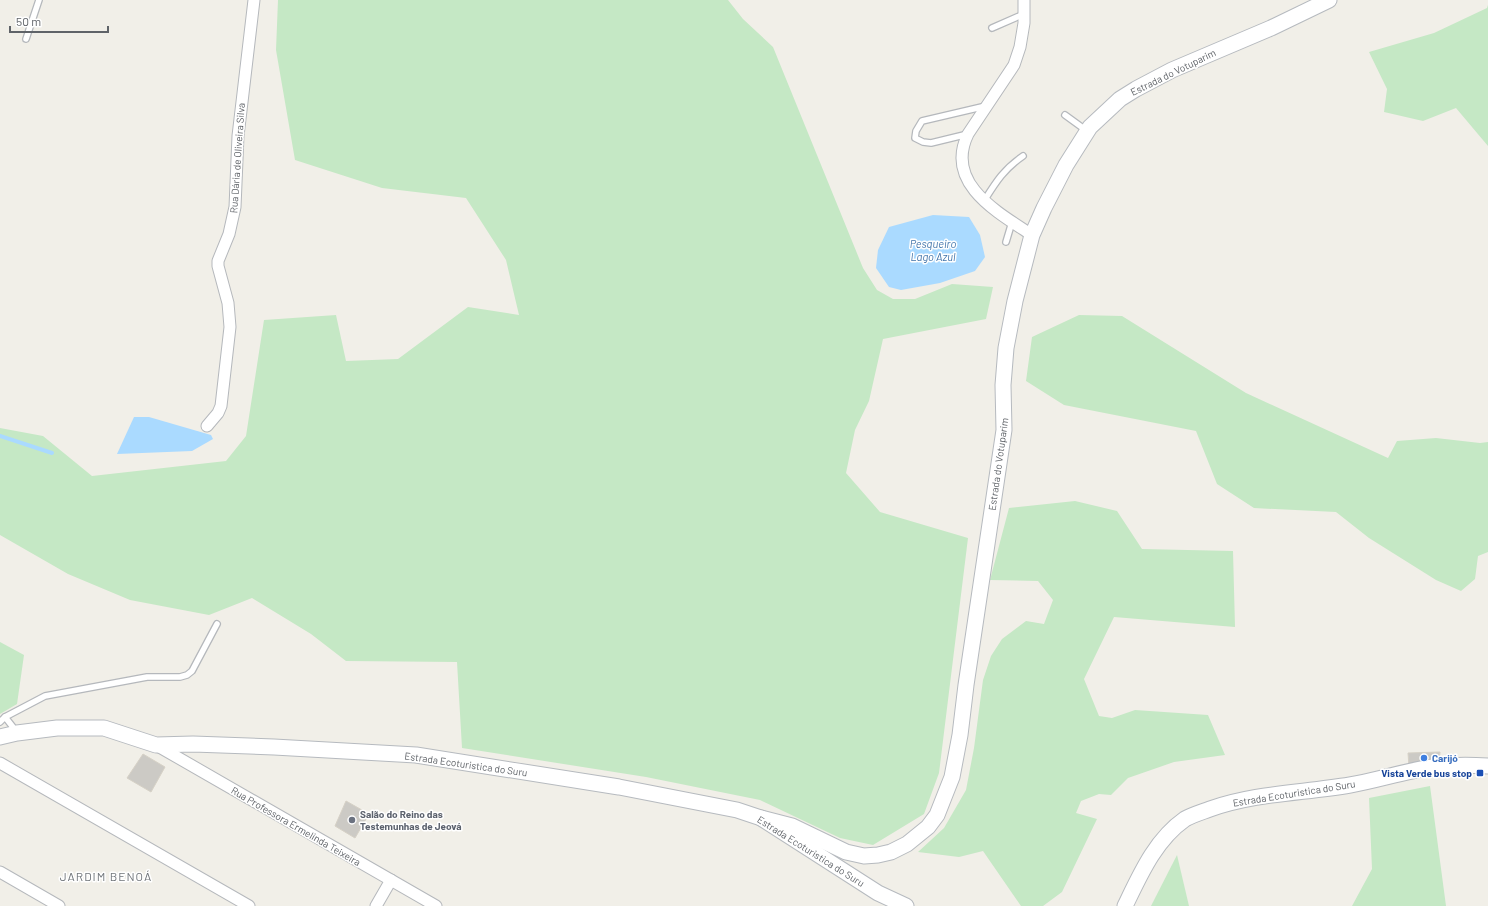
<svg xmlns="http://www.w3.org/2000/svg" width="1488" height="906" viewBox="0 0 1488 906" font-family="Barlow,sans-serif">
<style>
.green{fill:#c5e8c5}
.water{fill:#aadaff}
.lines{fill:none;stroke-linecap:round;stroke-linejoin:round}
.stream{stroke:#aadaff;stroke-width:4}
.building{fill:#cccac5;stroke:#d6d1c6}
.lane-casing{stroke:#b5b8bc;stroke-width:8}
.street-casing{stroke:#b5b8bc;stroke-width:13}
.secondary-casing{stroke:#b6babf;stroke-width:17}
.lane{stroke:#fff;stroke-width:5.5}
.street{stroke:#fff;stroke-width:11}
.secondary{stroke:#fff;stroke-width:15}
.shop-dot{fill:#3f7fe0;stroke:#fff;stroke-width:1.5}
.transit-dot{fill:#1a4fb4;stroke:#fff;stroke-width:1.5}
.worship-dot{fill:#6b7280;stroke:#fff;stroke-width:1.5}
.labels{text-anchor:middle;stroke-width:3;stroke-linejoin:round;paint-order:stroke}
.street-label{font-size:10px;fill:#5f6368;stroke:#fff}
.shop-label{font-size:10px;font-weight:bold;fill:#366cbe;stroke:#fff;text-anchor:start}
.transit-label{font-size:10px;font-weight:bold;fill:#164399;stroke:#fff;text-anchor:end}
.worship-label{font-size:10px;font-weight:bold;fill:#5b616d;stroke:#fff;text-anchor:start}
.water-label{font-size:11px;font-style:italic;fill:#4174aa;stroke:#fff}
.quarter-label{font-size:12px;letter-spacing:1px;fill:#70757a;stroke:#fff}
</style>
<rect width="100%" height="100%" fill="#f1efe8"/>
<g class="green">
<polygon points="278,0 728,0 743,19 773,47 863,268 877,290 893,299 915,299 952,284 993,287 986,319 883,339 869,401 855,430 846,473 880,512 968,538 939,773 924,814 873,845 840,838 760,800 646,777 462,748 457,662 346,661 311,634 252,598 209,615 130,600 68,574 0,535 0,428 43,436 92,476 226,461 246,436 264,320 336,315 346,361 398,359 468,307 519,315 506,260 466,198 382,188 295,160 276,50"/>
<polygon points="1488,5 1488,146 1456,108 1423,121 1384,112 1387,89 1369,52 1434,33 1487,8"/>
<polygon points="1079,315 1122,316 1246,393 1388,458 1397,441 1436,438 1480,443 1488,442 1488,552 1478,556 1475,579 1461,591 1436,580 1369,538 1336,512 1254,508 1217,484 1196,431 1064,405 1026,381 1032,337"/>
<polygon points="1075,501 1117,511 1142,549 1233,551 1235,627 1114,617 1084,679 1099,716 1112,718 1135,710 1208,715 1225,755 1174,762 1128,778 1111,795 1099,794 1081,801 1076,813 1097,819 1062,892 1043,906 1021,906 983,851 959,857 918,852 944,828 966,790 974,748 983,680 991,656 1002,639 1026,621 1044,624 1053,600 1038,581 990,580 1009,508"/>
<polygon points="0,642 24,655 17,704 0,714"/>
<polygon points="1430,786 1446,906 1352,906 1372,869 1369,798"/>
<polygon points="1177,855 1189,906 1151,906"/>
</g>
<g class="water">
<polygon points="933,215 969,217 980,235 985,257 975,271 940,283 901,290 889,287 876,268 878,250 889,227"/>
<polygon points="134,417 149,417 211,435 213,439 192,451 117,454"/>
</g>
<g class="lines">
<polyline class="stream" points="0,436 52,453"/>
</g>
<g class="building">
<polygon points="1440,752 1439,763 1409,767 1408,753"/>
<polygon points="143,754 165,767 151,792 127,778"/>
<polygon points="346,801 369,814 355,838 335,826"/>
</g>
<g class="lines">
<defs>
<g id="lane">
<polyline points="992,28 1024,14"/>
<polyline points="26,39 39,0"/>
<polyline points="1065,115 1087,131"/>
<polyline points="968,134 931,143 923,142 915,138 916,131 922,121 986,106"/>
<path d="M984,201c12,-19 20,-32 39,-45"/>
<polyline points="1006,242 1012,222"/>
<polyline points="5,717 16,731"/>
<polyline points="0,722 5,717 45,696 147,677 180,677 187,675 192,671 217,624"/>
</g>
<g id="street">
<path d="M1024,0v23l-4,24 -6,18 -46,69c-24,49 29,78 64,101"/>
<polyline points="207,426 218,413 221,406 230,327 228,303 218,266 218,261 229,234 235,207 238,136 254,0"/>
<polyline points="156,745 436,906"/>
<polyline points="0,763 249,906"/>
<polyline points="0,872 59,906"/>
<polyline points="376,906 391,880"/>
</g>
<g id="secondary">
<polyline points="0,737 17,733 57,728 104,728 156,745 193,744 274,747 416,755 619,787 737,810 761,818 878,893 906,906"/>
<polyline points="761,818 792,826 846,852 864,856 878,855 891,852 907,844 928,827 937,815 952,777 960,735 966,685 1004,430 1003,385 1006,348 1015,301 1032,235 1044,208 1066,165 1090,127 1120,99 1136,89 1172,70 1271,28 1329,0"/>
<path d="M1125,906c15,-31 30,-66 60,-87 7,-4 17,-7 25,-10 45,-16 93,-16 140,-24 28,-5 55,-14 83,-18 18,-2 37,-2 55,-1"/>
</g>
</defs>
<use href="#lane" class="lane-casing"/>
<use href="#street" class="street-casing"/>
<use href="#secondary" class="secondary-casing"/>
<use href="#lane" class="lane"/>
<use href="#street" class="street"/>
<use href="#secondary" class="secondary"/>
</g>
<circle class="shop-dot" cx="1424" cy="758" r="4"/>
<rect class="transit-dot" x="1476" y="769" width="8" height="8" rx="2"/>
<circle class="worship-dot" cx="352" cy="820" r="4"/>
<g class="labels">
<g class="street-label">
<text transform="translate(1173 72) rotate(-26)" y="4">Estrada do Votuparim</text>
<text transform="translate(237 158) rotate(-86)" y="4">Rua Dária de Oliveira Silva</text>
<text transform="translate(998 464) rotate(-82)" y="4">Estrada do Votuparim</text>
<text transform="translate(466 764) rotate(8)" y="4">Estrada Ecoturistica do Suru</text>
<text transform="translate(1294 793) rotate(-9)" y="4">Estrada Ecoturistica do Suru</text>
<text transform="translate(296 826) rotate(30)" y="4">Rua Professora Ermelinda Teixeira</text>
<text transform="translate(811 851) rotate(32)" y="4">Estrada Ecoturistica do Suru</text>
</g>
<g class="shop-label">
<text x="1432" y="762">Carijó</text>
</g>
<g class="transit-label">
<text x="1472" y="777">Vista Verde bus stop</text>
</g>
<g class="worship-label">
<text x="360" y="818">Salão do Reino das<tspan x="360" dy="12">Testemunhas de Jeová</tspan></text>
</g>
<g class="water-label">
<text x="933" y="248">Pesqueiro<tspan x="933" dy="13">Lago Azul</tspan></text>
</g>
<g class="quarter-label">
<text x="106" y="881">JARDIM BENOÁ</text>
</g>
</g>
<path d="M10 26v6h98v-6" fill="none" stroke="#5f6368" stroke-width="2"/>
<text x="16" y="26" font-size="12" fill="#5f6368" stroke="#ffffff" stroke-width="3" paint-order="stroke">50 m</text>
</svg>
